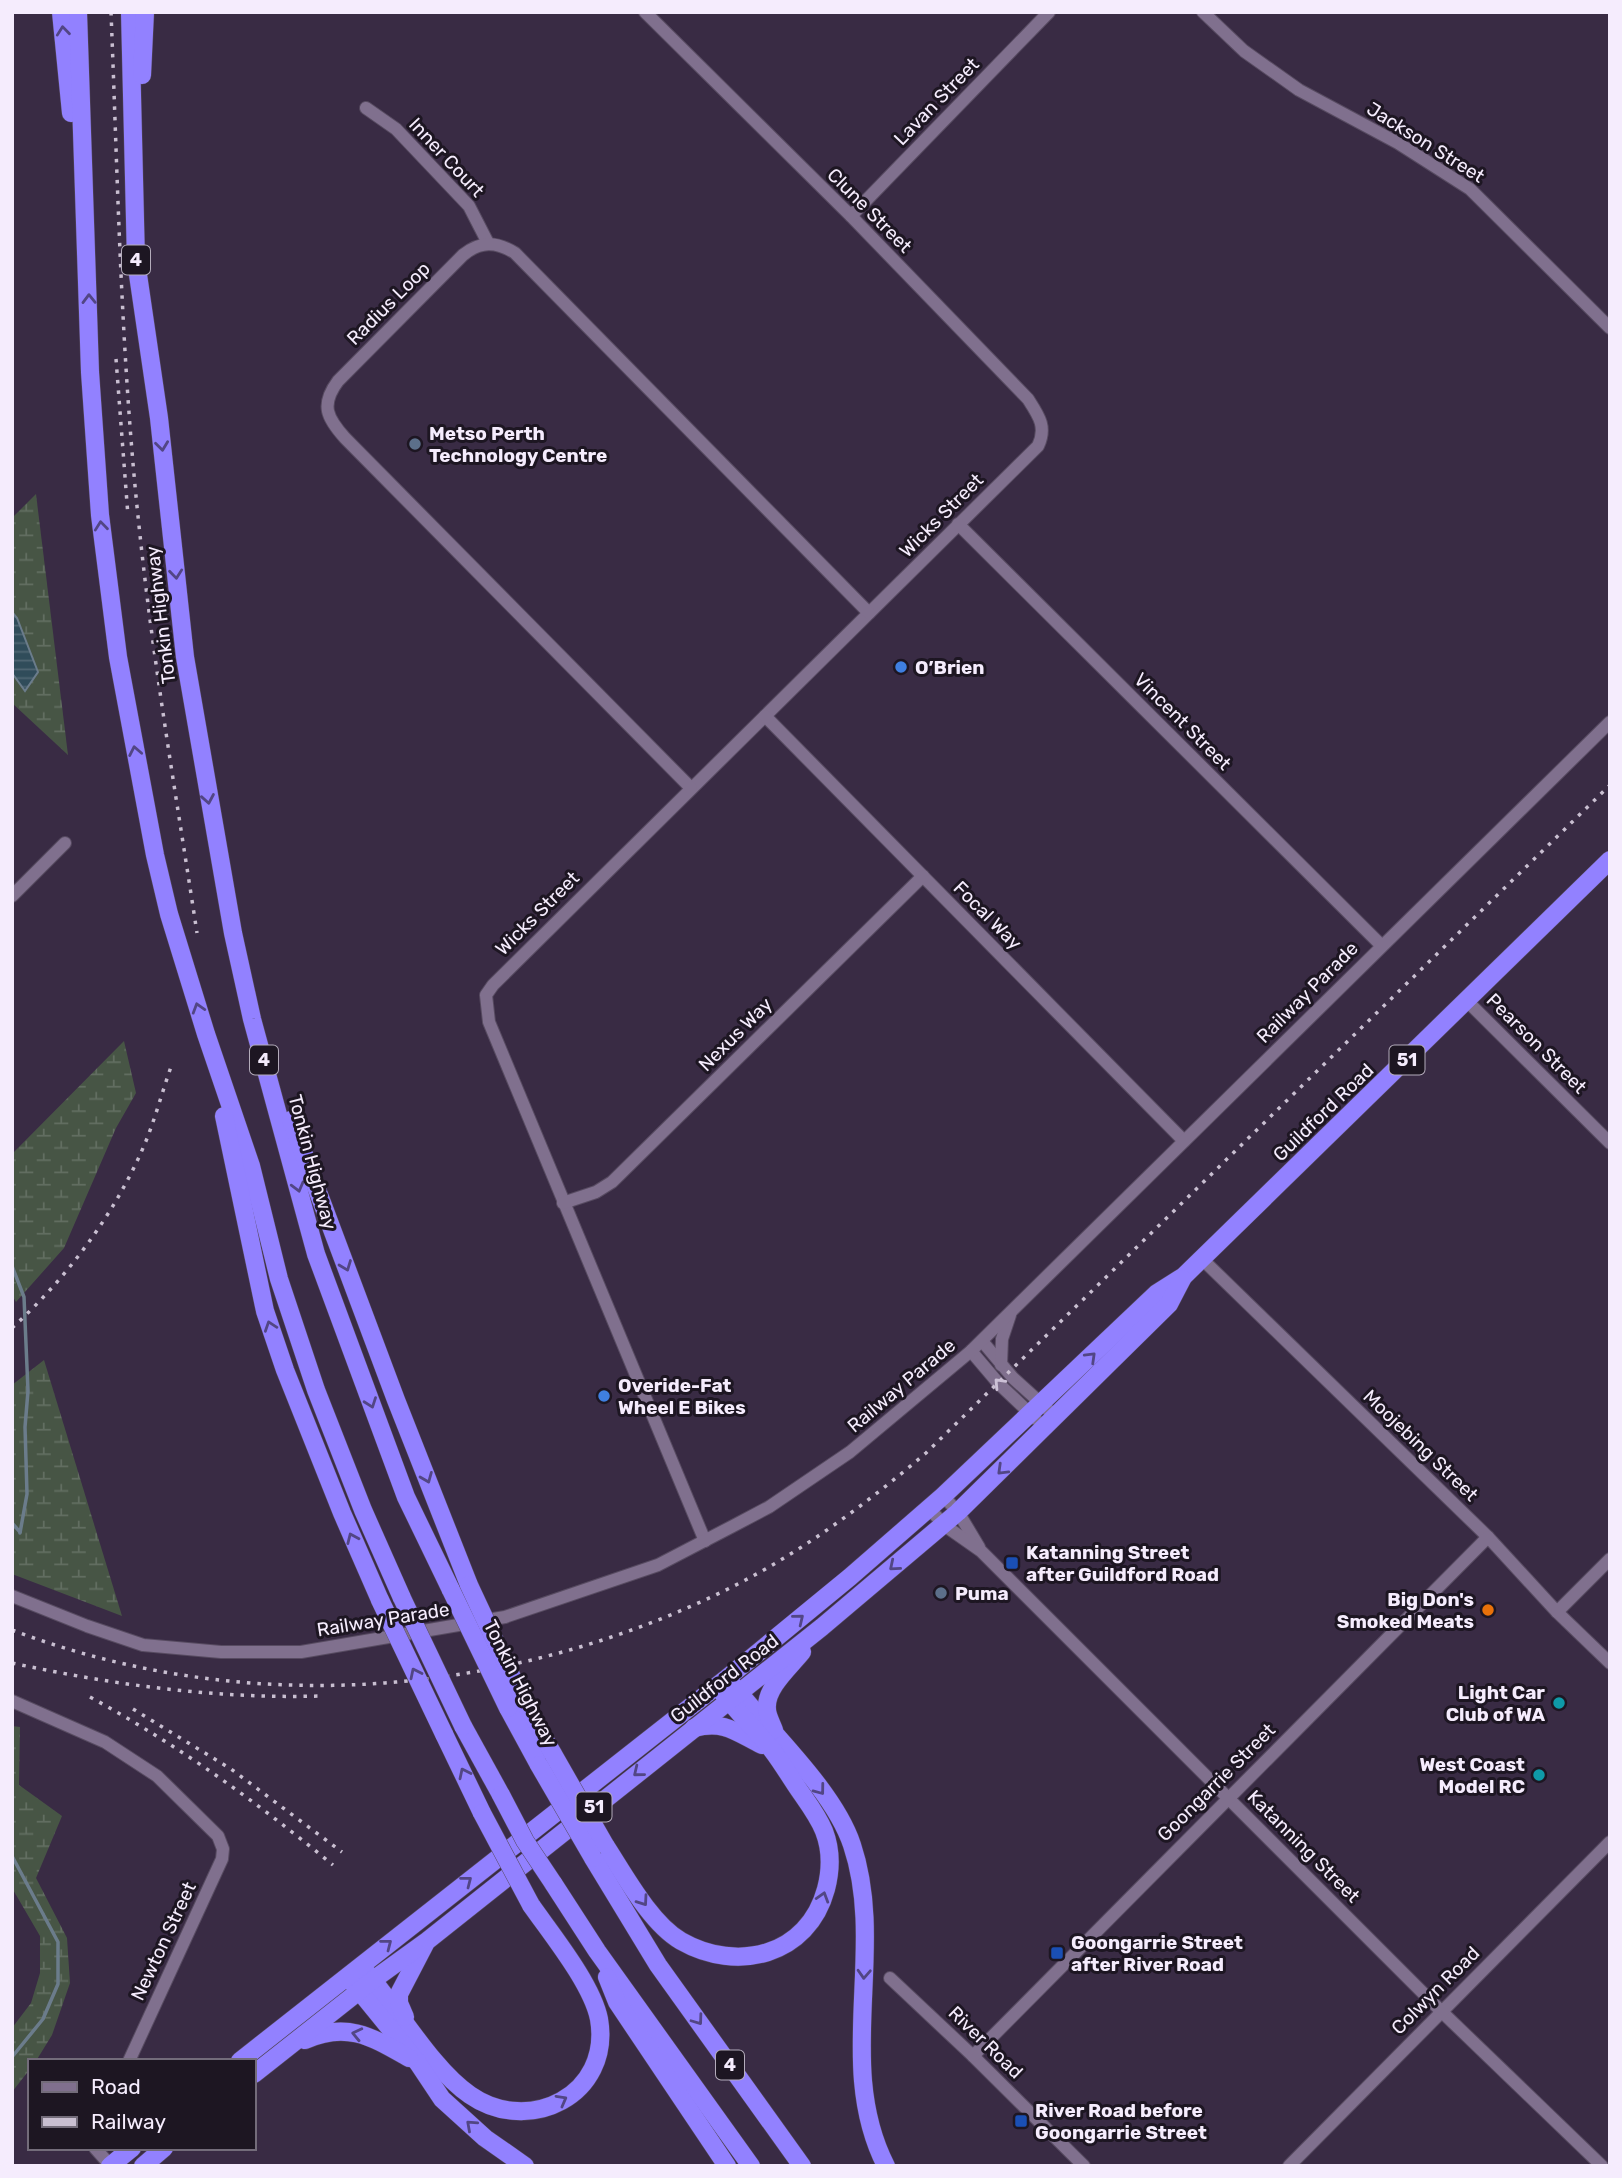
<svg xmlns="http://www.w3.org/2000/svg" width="1622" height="2178" viewBox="0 0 1622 2178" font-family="Rubik,sans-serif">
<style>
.wetland{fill:url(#wetland-marsh)}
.water{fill:url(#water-rules);stroke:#6b7c8b;stroke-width:2}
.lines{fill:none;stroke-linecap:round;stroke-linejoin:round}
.stream{stroke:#6b7c8b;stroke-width:3.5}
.minor-casing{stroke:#574b61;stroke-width:14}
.highway-casing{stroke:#574b61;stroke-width:19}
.minor{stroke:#80708e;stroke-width:12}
.highway{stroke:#9281ff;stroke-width:18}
.rail{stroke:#c9bfd1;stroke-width:3.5;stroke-dasharray:3.5 7;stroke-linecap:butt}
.highway-bridge-casing{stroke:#574b61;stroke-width:19;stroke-linecap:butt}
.highway-bridge{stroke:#9281ff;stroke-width:18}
.oneway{stroke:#524685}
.oneway2{stroke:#ccc1d6}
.service-dot{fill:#5c6f8a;stroke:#1d1622;stroke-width:2.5}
.shop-dot{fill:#3f7fe0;stroke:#1d1622;stroke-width:2.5}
.transit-dot{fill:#1a4fb4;stroke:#1d1622;stroke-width:2.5}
.food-dot{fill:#e8710a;stroke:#1d1622;stroke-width:2.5}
.culture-dot{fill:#0f9aa8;stroke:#1d1622;stroke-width:2.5}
.labels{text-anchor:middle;stroke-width:6;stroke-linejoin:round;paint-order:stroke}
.shield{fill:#1d1622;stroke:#b4acbb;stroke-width:2}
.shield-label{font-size:18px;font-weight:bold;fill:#f5ecfd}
.street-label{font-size:19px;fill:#f5ecfd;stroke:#1d1622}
.poi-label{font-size:19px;font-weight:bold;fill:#f5ecfd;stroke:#1d1622;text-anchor:start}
</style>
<defs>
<pattern id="wetland-marsh" width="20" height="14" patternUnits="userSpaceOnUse" patternTransform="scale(1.75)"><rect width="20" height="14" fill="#475545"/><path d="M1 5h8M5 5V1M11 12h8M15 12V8" fill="none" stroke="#626e61"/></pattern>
<pattern id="water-rules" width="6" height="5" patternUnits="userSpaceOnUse" patternTransform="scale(1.75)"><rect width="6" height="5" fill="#304c5a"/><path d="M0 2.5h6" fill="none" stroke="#4f6673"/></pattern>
</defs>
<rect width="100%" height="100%" fill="#392b44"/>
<g class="wetland">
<polygon points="36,494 68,755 12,703 12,518"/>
<polygon points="124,1041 136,1093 116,1128 64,1248 16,1302 12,1295 12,1154"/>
<polygon points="44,1360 122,1616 12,1574 12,1385"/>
<polygon points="12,1726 20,1727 19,1785 62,1816 36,1878 67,1938 70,1983 52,2035 36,2061 30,2061 30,2069 12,2092 12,2028 31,2003 40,1973 40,1936 12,1888"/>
</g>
<polygon class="water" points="12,612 17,618 38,672 25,691 12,673"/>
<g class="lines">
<g class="stream">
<polyline points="12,1266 24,1297 28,1391 25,1427 27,1494 20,1533"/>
<polyline points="12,1523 20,1532"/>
<polyline points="12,1856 58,1942 58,1984 43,2019 12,2057"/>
</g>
<defs>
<g id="minor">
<path d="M645,12l206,204 177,183c11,17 19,28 10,47l-545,539 -7,10 3,27 216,519"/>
<polyline points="1203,12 1244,51 1299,90 1398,143 1470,189 1610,328"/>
<polyline points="366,108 396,129 469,206 488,243"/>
<polyline points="851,216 1049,12"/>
<polyline points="958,524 1381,945"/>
<polyline points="765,716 1184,1141"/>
<path d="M691,788l-346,-350c-18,-20 -25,-33 -7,-57l125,-126c17,-14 33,-14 52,-2l354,360"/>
<polyline points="12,896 65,843"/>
<polyline points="1467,1001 1610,1143"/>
<polyline points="563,1203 596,1192 612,1182 923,876"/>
<polyline points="1202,1259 1488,1537 1557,1612 1610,1663"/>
<polyline points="982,1341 1013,1378 1056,1417"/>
<polyline points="971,1351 999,1384 1036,1419"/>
<polyline points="1001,1365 1002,1339 1010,1315"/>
<polyline points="943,1496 958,1512 979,1547"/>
<polyline points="929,1508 944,1525 981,1551 1441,2011 1602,2166"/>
<polyline points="12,1596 87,1626 143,1645 221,1652 301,1652 505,1617 658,1565 733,1526 769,1507 850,1452 971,1351 1610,722"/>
<polyline points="1557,1612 1610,1559"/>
<polyline points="12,1701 105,1742 157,1776 218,1836 223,1849 222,1859 129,2061"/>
<polyline points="890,1978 973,2056 1084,2166"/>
<polyline points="973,2056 1488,1537"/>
<polyline points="95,2148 111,2166"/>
<polyline points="1289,2166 1610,1842"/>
</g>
<g id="highway">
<polyline points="61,12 71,113"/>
<polyline points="78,12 90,372 100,515 118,657 155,855 169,914 206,1034 251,1166 279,1279 316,1390 363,1510 402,1598"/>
<polyline points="130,12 136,261 159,418 185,657 233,933 252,1019 316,1254 406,1497 451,1590"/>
<polyline points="142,75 145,12"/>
<polyline points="224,1116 265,1311 285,1370 342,1513 380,1600"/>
<polyline points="291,1120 396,1400 469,1585"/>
<path d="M731,1683c37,47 103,107 121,162 35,104 -18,220 34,321"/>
<polyline points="525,1705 553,1754"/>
<polyline points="508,1708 539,1765"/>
<polyline points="463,1726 501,1795"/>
<path d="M694,1728c30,-8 42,4 68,17"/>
<path d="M774,1730c-2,-6 -7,-14 -7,-21 -2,-21 23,-42 35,-57"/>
<polyline points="444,1734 482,1813"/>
<path d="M605,1845c19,29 45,78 76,96 56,32 127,15 145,-52 5,-19 5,-40 -2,-58 -6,-15 -16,-28 -25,-41 -9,-13 -17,-27 -27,-40 -16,-20 -34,-37 -49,-57"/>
<polyline points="593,1858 658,1965 802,2166"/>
<polyline points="553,1883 597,1951 751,2166"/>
<path d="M367,1973c31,36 65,96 103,122 59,41 142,0 129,-76 -7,-35 -47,-84 -68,-114"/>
<polyline points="607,1977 617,2002 727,2166"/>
<polyline points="353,1983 418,2063 442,2099 485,2138 525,2166"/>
<polyline points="405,2017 399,2003 399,1994 425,1944"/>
<path d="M305,2040c42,-19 67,-3 104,18"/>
<polyline points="240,2061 727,1678 850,1577 943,1496 1157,1293 1184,1276 1610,860"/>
<polyline points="254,2074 373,1980 427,1941 822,1627 958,1512 1169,1304 1182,1279"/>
<polyline points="110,2166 132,2148"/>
<polyline points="143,2166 164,2148"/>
</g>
</defs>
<use href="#minor" class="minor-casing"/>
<use href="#highway" class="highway-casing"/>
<use href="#minor" class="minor"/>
<use href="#highway" class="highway"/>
<g class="rail">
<path d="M111,12c7,174 10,350 29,523 14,133 37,266 57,398"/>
<polyline points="116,359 128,516"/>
<path d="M12,1328c56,-51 105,-117 134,-187 10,-25 17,-52 26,-77"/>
<path d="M12,1630c234,89 496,68 718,-42 72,-36 136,-84 196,-135l684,-668"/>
<path d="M12,1663c102,22 205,36 309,33"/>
<path d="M90,1697c91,50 164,103 243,168"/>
<polyline points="133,1709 231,1769 342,1852"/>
</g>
<defs>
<g id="highway-bridge">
<polyline points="469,1585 525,1705"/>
<polyline points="451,1590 508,1708"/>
<polyline points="402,1598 463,1726"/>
<polyline points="380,1600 444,1734"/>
<polyline points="553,1754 605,1845"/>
<polyline points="539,1765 593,1858"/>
<polyline points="501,1795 525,1841 553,1883"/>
<polyline points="482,1813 531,1905"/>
</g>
</defs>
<use href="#highway-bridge" class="highway-bridge-casing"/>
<use href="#highway-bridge" class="highway-bridge"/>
</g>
<defs><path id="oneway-chevron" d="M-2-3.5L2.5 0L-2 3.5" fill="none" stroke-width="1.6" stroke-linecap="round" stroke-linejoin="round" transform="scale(1.75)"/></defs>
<g class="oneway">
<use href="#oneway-chevron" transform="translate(63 31) rotate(-96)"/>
<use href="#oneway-chevron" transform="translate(89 299) rotate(-91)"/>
<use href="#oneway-chevron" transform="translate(162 446) rotate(83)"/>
<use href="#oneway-chevron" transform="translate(101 526) rotate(-96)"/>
<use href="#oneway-chevron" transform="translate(176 574) rotate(84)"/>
<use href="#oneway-chevron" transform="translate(135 751) rotate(-101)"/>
<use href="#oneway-chevron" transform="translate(208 799) rotate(80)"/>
<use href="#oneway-chevron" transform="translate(198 1008) rotate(-107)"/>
<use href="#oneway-chevron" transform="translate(298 1187) rotate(75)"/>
<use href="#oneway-chevron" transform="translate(346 1266) rotate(69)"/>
<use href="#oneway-chevron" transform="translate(270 1326) rotate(-109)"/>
<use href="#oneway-chevron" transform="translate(1091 1357) rotate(-44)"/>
<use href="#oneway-chevron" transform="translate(371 1403) rotate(70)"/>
<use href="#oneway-chevron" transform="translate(1002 1470) rotate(136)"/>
<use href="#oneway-chevron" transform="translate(427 1478) rotate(68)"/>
<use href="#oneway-chevron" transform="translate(352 1538) rotate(-114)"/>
<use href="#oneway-chevron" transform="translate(894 1566) rotate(140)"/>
<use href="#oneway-chevron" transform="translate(799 1619) rotate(-39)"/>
<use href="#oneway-chevron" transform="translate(415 1673) rotate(-116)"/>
<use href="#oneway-chevron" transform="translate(638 1772) rotate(141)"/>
<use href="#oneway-chevron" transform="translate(464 1773) rotate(-116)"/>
<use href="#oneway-chevron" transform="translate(820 1790) rotate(53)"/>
<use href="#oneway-chevron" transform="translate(467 1881) rotate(-38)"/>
<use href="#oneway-chevron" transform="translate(823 1897) rotate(-73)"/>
<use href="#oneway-chevron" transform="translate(643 1901) rotate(55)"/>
<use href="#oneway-chevron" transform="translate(387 1944) rotate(-38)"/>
<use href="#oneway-chevron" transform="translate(864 1974) rotate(93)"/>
<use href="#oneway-chevron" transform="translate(698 2020) rotate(54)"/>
<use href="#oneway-chevron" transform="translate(357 2034) rotate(-167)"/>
<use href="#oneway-chevron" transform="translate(562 2100) rotate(-29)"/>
<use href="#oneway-chevron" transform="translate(471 2125) rotate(-138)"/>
</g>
<use class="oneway2" href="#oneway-chevron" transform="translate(999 1383) rotate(-133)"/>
<g class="service-dot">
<circle cx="415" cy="444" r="7"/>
<circle cx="941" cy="1593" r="7"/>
</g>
<g class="shop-dot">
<circle cx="901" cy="667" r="7"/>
<circle cx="604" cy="1396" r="7"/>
</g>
<g class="transit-dot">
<rect x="1005" y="1556" width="14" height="14" rx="3.5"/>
<rect x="1050" y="1946" width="14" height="14" rx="3.5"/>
<rect x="1014" y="2114" width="14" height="14" rx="3.5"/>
</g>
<circle class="food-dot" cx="1488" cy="1610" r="7"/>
<g class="culture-dot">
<circle cx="1559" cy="1703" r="7"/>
<circle cx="1539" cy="1775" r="7"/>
</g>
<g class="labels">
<g class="shield">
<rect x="122" y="245.5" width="28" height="29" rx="5"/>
<rect x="250" y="1045.5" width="28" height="29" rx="5"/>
<rect x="1389.5" y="1045.5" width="35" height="29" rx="5"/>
<rect x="576.5" y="1792.5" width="35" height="29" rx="5"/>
<rect x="716" y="2050.5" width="28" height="29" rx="5"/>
</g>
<g class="shield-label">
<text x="136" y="266">4</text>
<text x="264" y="1066">4</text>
<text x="1407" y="1066">51</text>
<text x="594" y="1813">51</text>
<text x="730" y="2071">4</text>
</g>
<g class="street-label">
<text transform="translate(936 101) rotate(-46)" y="7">Lavan Street</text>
<text transform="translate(1426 142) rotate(32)" y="7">Jackson Street</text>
<text transform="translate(447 157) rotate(47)" y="7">Inner Court</text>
<text transform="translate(870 210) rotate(45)" y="7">Clune Street</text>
<text transform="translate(388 303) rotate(-45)" y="7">Radius Loop</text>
<text transform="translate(941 515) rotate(-45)" y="7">Wicks Street</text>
<text transform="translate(160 615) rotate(-97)" y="7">Tonkin Highway</text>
<text transform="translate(1183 721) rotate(45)" y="7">Vincent Street</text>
<text transform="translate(537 913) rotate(-45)" y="7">Wicks Street</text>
<text transform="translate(988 915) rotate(45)" y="7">Focal Way</text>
<text transform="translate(1307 992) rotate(-45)" y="7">Railway Parade</text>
<text transform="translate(735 1034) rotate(-45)" y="7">Nexus Way</text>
<text transform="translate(1537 1043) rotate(45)" y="7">Pearson Street</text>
<text transform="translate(1323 1112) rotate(-44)" y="7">Guildford Road</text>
<text transform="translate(313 1162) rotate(75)" y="7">Tonkin Highway</text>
<text transform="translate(901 1385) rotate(-40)" y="7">Railway Parade</text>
<text transform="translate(1421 1445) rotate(44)" y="7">Moojebing Street</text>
<text transform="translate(383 1619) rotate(-9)" y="7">Railway Parade</text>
<text transform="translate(724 1678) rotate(-38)" y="7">Guildford Road</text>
<text transform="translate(521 1683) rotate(63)" y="7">Tonkin Highway</text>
<text transform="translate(1216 1782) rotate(-45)" y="7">Goongarrie Street</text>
<text transform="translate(1304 1846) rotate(45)" y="7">Katanning Street</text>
<text transform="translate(163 1941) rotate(-65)" y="7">Newton Street</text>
<text transform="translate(1435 1990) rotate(-45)" y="7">Colwyn Road</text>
<text transform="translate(986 2042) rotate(44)" y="7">River Road</text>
</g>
<g class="poi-label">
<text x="429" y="440">Metso Perth<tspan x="429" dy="22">Technology Centre</tspan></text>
<text x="915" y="674">O’Brien</text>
<text x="618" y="1392">Overide-Fat<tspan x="618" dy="22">Wheel E Bikes</tspan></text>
<text x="1026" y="1559">Katanning Street<tspan x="1026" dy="22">after Guildford Road</tspan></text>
<text x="955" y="1600">Puma</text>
<text x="1474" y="1606" text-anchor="end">Big Don's<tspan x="1474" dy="22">Smoked Meats</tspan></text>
<text x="1545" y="1699" text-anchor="end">Light Car<tspan x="1545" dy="22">Club of WA</tspan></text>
<text x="1525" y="1771" text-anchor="end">West Coast<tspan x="1525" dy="22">Model RC</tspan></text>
<text x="1071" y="1949">Goongarrie Street<tspan x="1071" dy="22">after River Road</tspan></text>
<text x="1035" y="2117">River Road before<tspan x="1035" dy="22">Goongarrie Street</tspan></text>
</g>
</g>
<rect width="1622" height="2178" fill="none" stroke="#f5ecfd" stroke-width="28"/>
<rect x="28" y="2059" width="228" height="91" fill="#1d1622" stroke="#736c7a" stroke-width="2"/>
<rect x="42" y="2082" width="35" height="10" fill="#80708e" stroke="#736c7a" stroke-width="2"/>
<text x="91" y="2094" font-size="21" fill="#f5ecfd">Road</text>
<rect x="42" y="2117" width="35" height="10" fill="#c9bfd1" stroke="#736c7a" stroke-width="2"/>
<text x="91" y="2129" font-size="21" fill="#f5ecfd">Railway</text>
</svg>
